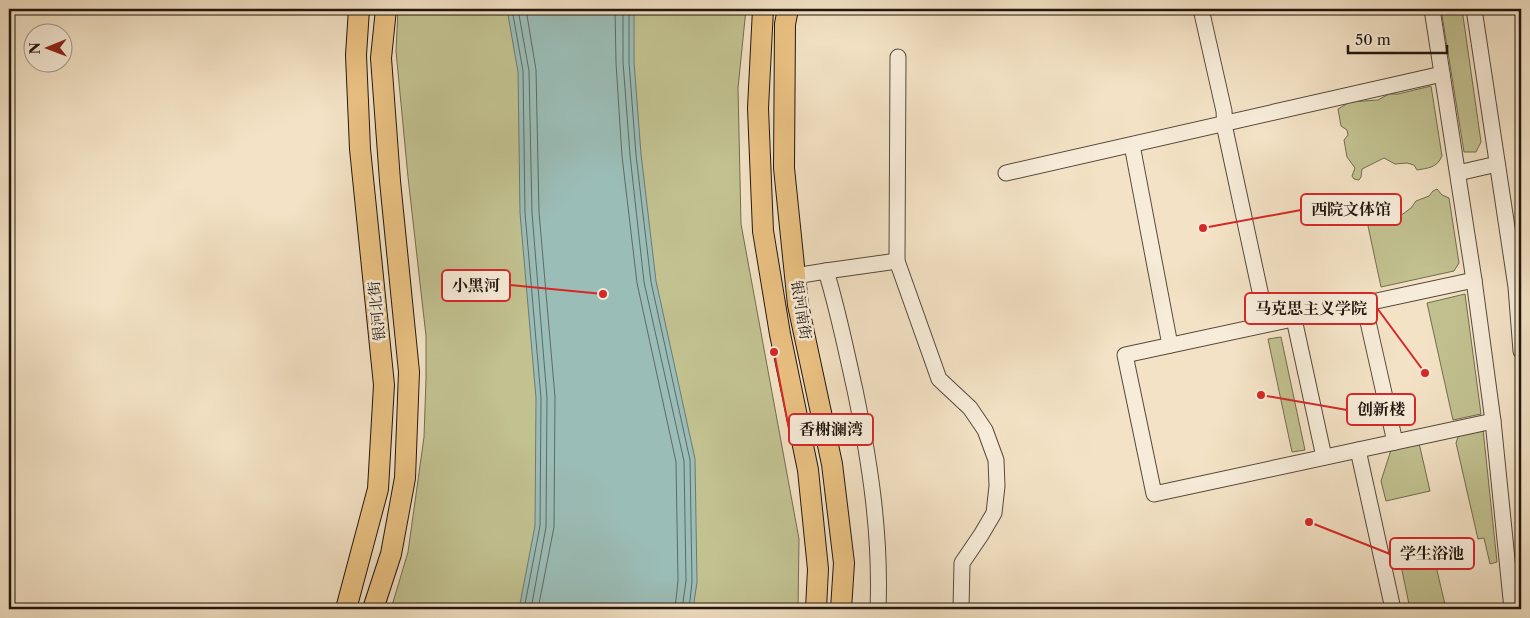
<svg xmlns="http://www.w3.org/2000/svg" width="1530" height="618" viewBox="0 0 1530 618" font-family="'Libre Caslon Text','Noto Serif SC',serif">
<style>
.green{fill:#c2c190;stroke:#726c50}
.water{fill:#9bbdb7;stroke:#6a7a74}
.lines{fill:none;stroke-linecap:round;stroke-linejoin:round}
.shore{stroke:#5e6a63;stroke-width:1}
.minor-casing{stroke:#56493c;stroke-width:17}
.major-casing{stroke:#21160f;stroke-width:22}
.minor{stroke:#f7ecd9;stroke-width:15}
.major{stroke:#eac182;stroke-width:20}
.labels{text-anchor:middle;stroke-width:5;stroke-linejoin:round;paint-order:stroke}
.street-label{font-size:15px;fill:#21160f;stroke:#f7ecd9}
.leader{fill:none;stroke:#d62828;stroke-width:2}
.callout-dot{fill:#d62828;stroke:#f7ecd9;stroke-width:2}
.callout{fill:#f7ecd9;stroke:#d62828;stroke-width:2}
.callout-label{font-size:16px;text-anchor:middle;font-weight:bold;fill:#21160f}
</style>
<rect width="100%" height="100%" fill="#f3e2c5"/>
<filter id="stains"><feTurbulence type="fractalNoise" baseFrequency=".004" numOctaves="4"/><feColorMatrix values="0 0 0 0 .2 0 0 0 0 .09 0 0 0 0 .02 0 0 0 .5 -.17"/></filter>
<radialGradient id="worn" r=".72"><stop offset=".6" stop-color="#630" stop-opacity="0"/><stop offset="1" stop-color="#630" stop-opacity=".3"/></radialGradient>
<g class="green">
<polygon points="398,9 746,9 738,88 741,224 799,539 798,609 391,609 408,552 424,437 426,379 426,336 408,177 396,51"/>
<polygon points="1441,9 1462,9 1481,142 1476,152 1464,152"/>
<path d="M1431,86l11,70c-5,12 -14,12 -25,14l-3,-5 -7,-2 -12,1 -11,-6 -22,11 -1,8 -2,3 -5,-1 -2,-3 3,-8 -8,-11 -3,-17 4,-5 -1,-5 -6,-4 -3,-17 12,-7 28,-2 11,-6h9z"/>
<polygon points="1437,189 1442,195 1449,198 1459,263 1454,271 1381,287 1368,226 1369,221 1373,218 1388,220 1396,219 1411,208 1416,201 1429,196 1433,191"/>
<polygon points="1465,294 1481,414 1453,420 1427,303"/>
<polygon points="1281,337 1305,450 1292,452 1268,339"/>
<polygon points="1483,429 1497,562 1490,564 1484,538 1478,539 1456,443 1459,434"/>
<polygon points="1419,443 1430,491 1386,501 1381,481 1391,450"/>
<polygon points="1432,549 1446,609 1410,609 1399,556"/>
</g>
<polygon class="water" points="507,9 634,9 634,62 641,154 656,281 695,459 697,582 693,609 519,609 535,526 536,398 520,213 518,72"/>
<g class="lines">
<g class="shore">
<polyline points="512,9 523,71 525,213 541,398 540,526 524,609"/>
<polyline points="518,9 529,71 532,213 547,398 546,527 531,609"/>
<polyline points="526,9 536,70 539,212 555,397 554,527 538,609"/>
<polyline points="615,9 616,63 622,156 637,283 676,462 678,581 675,609"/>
<polyline points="623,9 623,62 630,155 644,282 684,461 686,581 682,609"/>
<polyline points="629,9 629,62 636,155 651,282 690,460 692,582 689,609"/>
</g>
<defs>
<g id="minor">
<polyline points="1201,9 1224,111 1225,129 1267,324"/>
<polyline points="1432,9 1474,280 1493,421 1512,609"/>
<polyline points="1474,9 1516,287 1521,351"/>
<polyline points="1132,145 1170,345"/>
<polyline points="1006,173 1442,74"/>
<polyline points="1458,173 1497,164"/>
<polyline points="897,261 898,57"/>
<polyline points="826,271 897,261 939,379 970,408 985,430 996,460 997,486 994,513 981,535 962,563 961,609"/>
<path d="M795,276l31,-5c12,39 20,79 29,119 15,73 26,144 23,219"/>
<polyline points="1474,280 1125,355 1154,494 1493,421"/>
<polyline points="1364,304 1395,442"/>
<polyline points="1294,319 1324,457"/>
<polyline points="1358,450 1393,609"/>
</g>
<g id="major">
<polyline points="763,9 758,108 763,231 780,334 808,470 818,569 816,609"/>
<polyline points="788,9 785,24 784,168 798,305 832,464 844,563 841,609"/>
<polyline points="346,609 378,489 384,385 360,149 356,55 359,9"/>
<polyline points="373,609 391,554 405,478 409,372 390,181 381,58 386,9"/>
</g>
</defs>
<use href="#minor" class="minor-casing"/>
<use href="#major" class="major-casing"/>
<use href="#minor" class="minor"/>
<use href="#major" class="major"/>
</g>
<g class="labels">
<g class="street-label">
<text transform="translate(801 310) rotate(81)" y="5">银河南街</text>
<text transform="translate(377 311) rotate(-96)" y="5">银河北街</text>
</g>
</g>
<path class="leader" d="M1203 228L1301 210M603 294L510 285M1425 373L1377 308M1261 395L1347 410M774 352L789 429M1309 522L1390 554"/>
<g class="callout-dot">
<circle cx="1203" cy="228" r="5"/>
<circle cx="603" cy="294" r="5"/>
<circle cx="1425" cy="373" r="5"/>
<circle cx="1261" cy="395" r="5"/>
<circle cx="774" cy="352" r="5"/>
<circle cx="1309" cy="522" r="5"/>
</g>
<g class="callout">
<rect x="1301" y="194" width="100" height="31" rx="5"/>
<rect x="442" y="270" width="68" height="31" rx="5"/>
<rect x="1245" y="293" width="132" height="31" rx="5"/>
<rect x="1347" y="394" width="68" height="31" rx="5"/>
<rect x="789" y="414" width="84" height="31" rx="5"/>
<rect x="1390" y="538" width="84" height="31" rx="5"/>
</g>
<g class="callout-label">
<text x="1351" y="215">西院文体馆</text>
<text x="476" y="291">小黑河</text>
<text x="1311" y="314">马克思主义学院</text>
<text x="1381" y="415">创新楼</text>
<text x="831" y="435">香榭澜湾</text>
<text x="1432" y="559">学生浴池</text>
</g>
<rect width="1530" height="618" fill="none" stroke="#f3e2c5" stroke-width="30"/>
<rect x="10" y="10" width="1510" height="598" fill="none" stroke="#21160f" stroke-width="2.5"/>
<rect x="15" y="15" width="1500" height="588" fill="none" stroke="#21160f"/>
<g transform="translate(48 48) rotate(269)"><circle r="24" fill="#f7ecd9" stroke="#a19688"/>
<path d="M0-4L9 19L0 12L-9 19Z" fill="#8f2418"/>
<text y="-8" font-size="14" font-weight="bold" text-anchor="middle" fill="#21160f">N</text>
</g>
<path d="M1348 45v8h99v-8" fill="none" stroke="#21160f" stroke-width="2.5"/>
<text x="1355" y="45" font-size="15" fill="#21160f" stroke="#f7ecd9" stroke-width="4" paint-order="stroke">50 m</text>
<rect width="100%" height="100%" filter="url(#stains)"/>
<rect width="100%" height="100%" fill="url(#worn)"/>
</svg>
